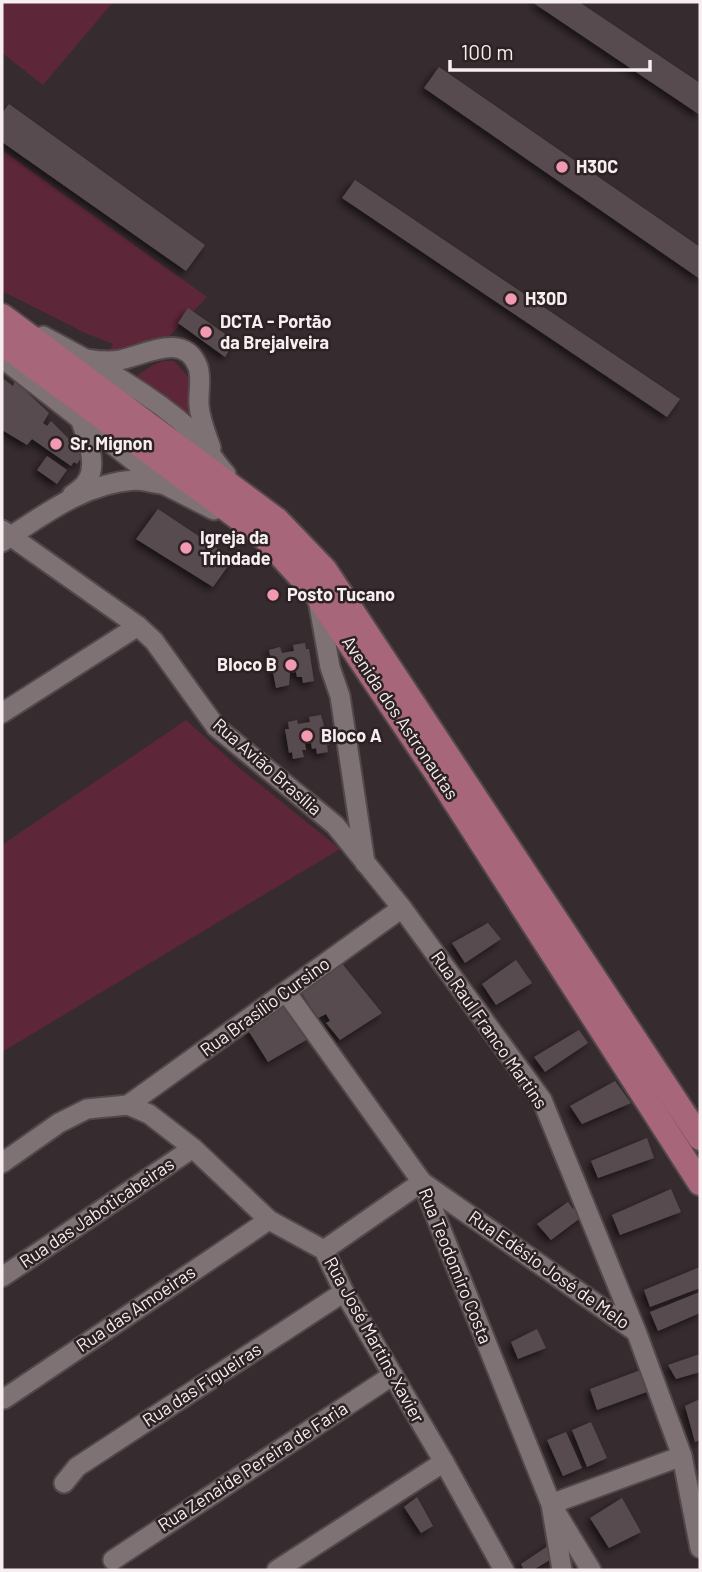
<svg xmlns="http://www.w3.org/2000/svg" width="702" height="1572" viewBox="0 0 702 1572" font-family="Barlow,sans-serif">
<style>
.green{fill:#5e2739}
.building{fill:#594c4f;filter:url(#shadow)}
.lines{fill:none;stroke-linecap:round;stroke-linejoin:round}
.minor-casing{stroke:#52484a;stroke-width:23}
.major-casing{stroke:#52484a;stroke-width:28}
.minor{stroke:#7f7275;stroke-width:19}
.major{stroke:#a7667a;stroke-width:24}
.poi-dot{fill:#f19ab2;stroke:#2c2224;stroke-width:2.5}
.labels{text-anchor:middle;stroke-width:5;stroke-linejoin:round;paint-order:stroke}
.poi-label{font-size:18px;font-weight:bold;fill:#f6eef0;stroke:#2c2224;text-anchor:start}
.street-label{font-size:18px;fill:#f6eef0;stroke:#2c2224}
</style>
<defs>
<filter id="shadow"><feDropShadow dx="-3.5" dy="3.5" stdDeviation="3.5" flood-color="#0009"/></filter>
</defs>
<rect width="100%" height="100%" fill="#362b2e"/>
<g class="green">
<polygon points="2,2 113,2 43,85 2,53"/>
<polygon points="2,150 207,297 157,349 105,359 113,344 85,333 2,291"/>
<polygon points="163,361 174,361 191,380 198,428 133,378 153,365"/>
<polygon points="186,720 238,767 340,849 2,1052 2,845"/>
</g>
<g class="building">
<polygon points="532,2 579,2 700,83 700,115"/>
<polygon points="439,67 700,247 700,279 424,88"/>
<polygon points="9,104 205,245 186,271 2,142 2,113"/>
<polygon points="355,180 680,399 667,417 342,198"/>
<polygon points="188,308 235,341 225,357 178,323"/>
<polygon points="2,378 13,386 15,381 49,413 43,423 47,426 51,421 74,444 77,444 81,458 77,464 74,462 71,466 32,439 27,445 2,430"/>
<polygon points="47,456 67,470 57,484 37,470"/>
<polygon points="158,509 233,559 213,587 136,539"/>
<polygon points="305,643 306,649 309,649 314,681 303,683 302,677 297,677 296,672 290,673 289,685 276,688 269,650 280,647 282,653 294,651 293,645"/>
<polygon points="321,715 329,745 327,745 328,752 317,754 316,748 312,749 311,743 305,744 306,750 302,750 304,757 293,759 292,752 289,753 285,729 289,729 288,722 297,720 298,724 310,722 309,717"/>
<polygon points="488,923 501,939 465,963 452,943"/>
<polygon points="516,960 532,983 496,1005 482,984"/>
<polygon points="340,961 382,1013 340,1040 326,1023 330,1021 326,1014 318,1018 299,989"/>
<polygon points="281,1004 308,1039 268,1062 246,1027"/>
<polygon points="579,1030 588,1043 545,1072 534,1057"/>
<polygon points="615,1081 631,1103 582,1124 570,1106"/>
<polygon points="647,1138 654,1158 598,1178 591,1161"/>
<polygon points="671,1189 681,1212 620,1235 612,1215"/>
<polygon points="568,1202 573,1209 578,1205 583,1216 551,1240 537,1224"/>
<polygon points="700,1267 700,1288 650,1307 644,1290"/>
<polygon points="700,1292 700,1313 658,1331 650,1312"/>
<polygon points="537,1329 546,1348 518,1359 511,1342"/>
<polygon points="700,1354 700,1372 676,1379 668,1365"/>
<polygon points="646,1368 655,1389 597,1410 590,1389"/>
<polygon points="700,1399 700,1440 695,1442 685,1406"/>
<polygon points="591,1422 607,1458 587,1467 572,1430"/>
<polygon points="566,1432 582,1468 563,1476 547,1440"/>
<polygon points="417,1497 433,1526 421,1533 404,1507"/>
<polygon points="622,1498 641,1532 609,1548 590,1518"/>
<polygon points="554,1542 555,1557 533,1570 524,1570 521,1564"/>
</g>
<g class="lines">
<defs>
<g id="minor">
<path d="M43,336c51,27 106,56 150,96 12,12 21,29 33,42"/>
<polyline points="2,358 163,484 214,510"/>
<path d="M87,359c12,2 22,3 33,1 26,-5 64,-29 78,7 4,11 0,27 1,38 1,15 7,29 12,43"/>
<path d="M72,495c4,-3 10,-7 13,-11 15,-18 1,-47 -5,-66"/>
<polyline points="2,530 138,626 154,641 216,727 335,825 402,908 542,1100 636,1331 682,1456 700,1548"/>
<path d="M2,542c40,-26 82,-59 133,-62 8,0 18,3 27,4"/>
<polyline points="318,600 330,667 340,696 365,863"/>
<polyline points="2,713 138,626"/>
<polyline points="286,992 422,1182 551,1504 562,1570"/>
<polyline points="128,1105 149,1114 193,1148 269,1220 324,1250 344,1292 444,1462 504,1570"/>
<polyline points="2,1163 59,1123 87,1109 128,1105 402,908"/>
<polyline points="324,1250 422,1182 635,1331"/>
<polyline points="2,1277 193,1148"/>
<polyline points="4,1399 269,1220"/>
<polyline points="64,1483 77,1467 344,1292"/>
<polyline points="551,1504 682,1456"/>
<polyline points="557,1514 591,1570"/>
<polyline points="113,1560 393,1375"/>
<polyline points="277,1570 444,1462"/>
</g>
<g id="major">
<polyline points="2,316 277,520 325,570 700,1138"/>
<polyline points="2,343 263,536 317,595 438,775 700,1183"/>
</g>
</defs>
<use href="#minor" class="minor-casing"/>
<use href="#major" class="major-casing"/>
<use href="#minor" class="minor"/>
<use href="#major" class="major"/>
</g>
<g class="poi-dot">
<circle cx="562" cy="167" r="7"/>
<circle cx="511" cy="299" r="7"/>
<circle cx="206" cy="332" r="7"/>
<circle cx="56" cy="444" r="7"/>
<circle cx="186" cy="548" r="7"/>
<circle cx="273" cy="595" r="7"/>
<circle cx="291" cy="665" r="7"/>
<circle cx="307" cy="736" r="7"/>
</g>
<g class="labels">
<g class="poi-label">
<text x="576" y="173">H30C</text>
<text x="525" y="305">H30D</text>
<text x="220" y="328">DCTA - Portão<tspan x="220" dy="21">da Brejalveira</tspan></text>
<text x="70" y="450">Sr. Mignon</text>
<text x="200" y="544">Igreja da<tspan x="200" dy="21">Trindade</tspan></text>
<text x="287" y="601">Posto Tucano</text>
<text x="277" y="671" text-anchor="end">Bloco B</text>
<text x="321" y="742">Bloco A</text>
</g>
<g class="street-label">
<text transform="translate(400 718) rotate(56)" y="6">Avenida dos Astronautas</text>
<text transform="translate(267 767) rotate(41)" y="6">Rua Avião Brasília</text>
<text transform="translate(265 1007) rotate(-36)" y="6">Rua Brasílio Cursino</text>
<text transform="translate(489 1030) rotate(55)" y="6">Rua Raul Franco Martins</text>
<text transform="translate(97 1213) rotate(-34)" y="6">Rua das Jaboticabeiras</text>
<text transform="translate(455 1266) rotate(68)" y="6">Rua Teodomiro Costa</text>
<text transform="translate(549 1270) rotate(35)" y="6">Rua Edésio José de Melo</text>
<text transform="translate(136 1309) rotate(-34)" y="6">Rua das Amoeiras</text>
<text transform="translate(374 1340) rotate(61)" y="6">Rua José Martins Xavier</text>
<text transform="translate(202 1385) rotate(-33)" y="6">Rua das Figueiras</text>
<text transform="translate(253 1467) rotate(-33)" y="6">Rua Zenaide Pereira de Faria</text>
</g>
</g>
<rect width="702" height="1572" fill="none" stroke="#f6eef0" stroke-width="7"/>
<path d="M450 60v10h200v-10" fill="none" stroke="#f6eef0" stroke-width="3.5"/>
<text x="461" y="60" font-size="21" fill="#f6eef0" stroke="#2c2224" stroke-width="5" paint-order="stroke">100 m</text>
</svg>
